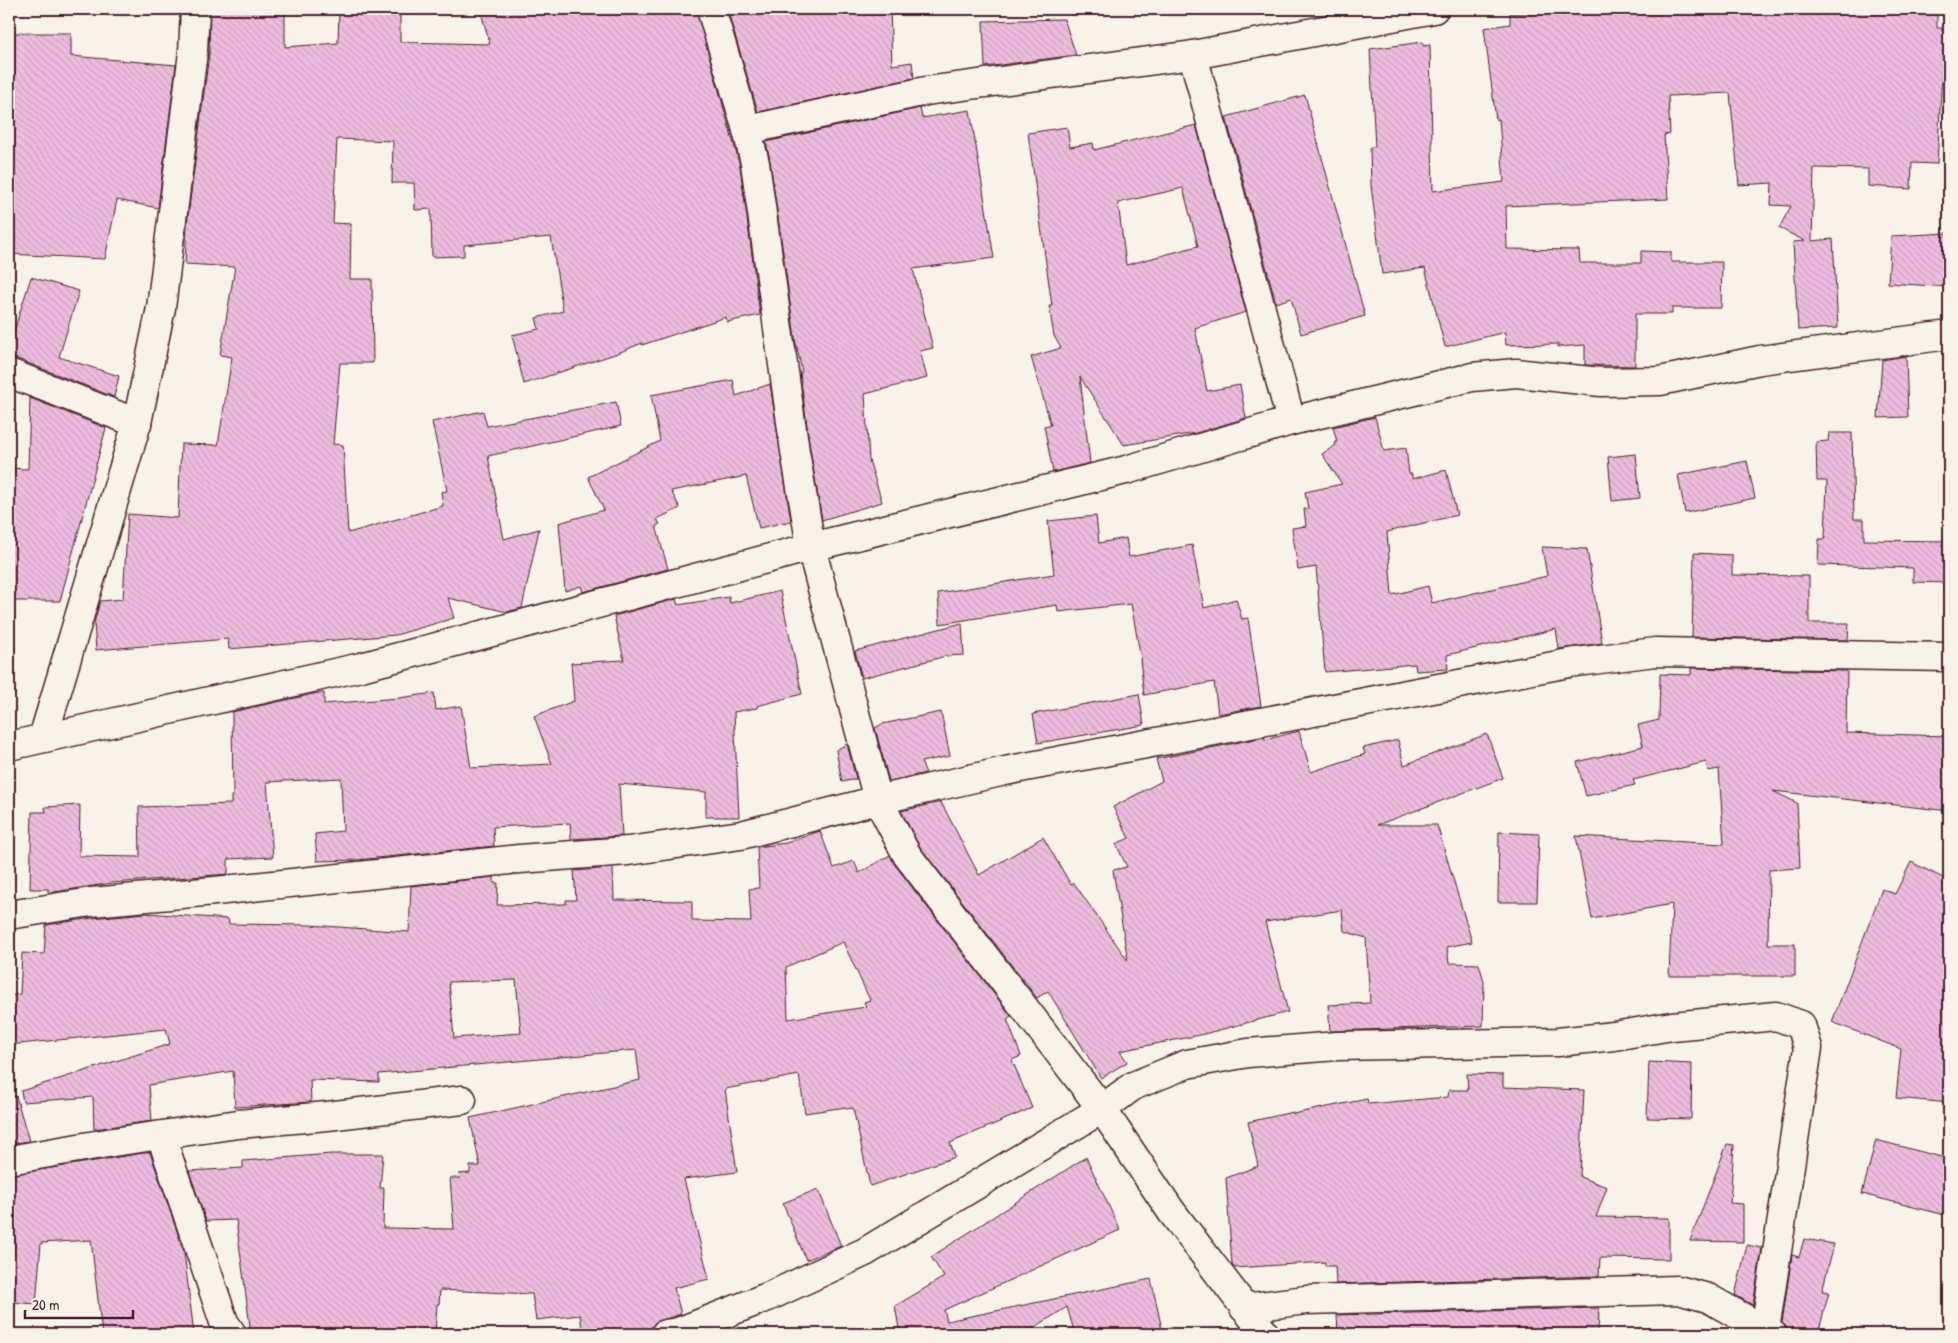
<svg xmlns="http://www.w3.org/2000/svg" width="1958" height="1343" viewBox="0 0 1958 1343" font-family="'Patrick Hand',sans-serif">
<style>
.building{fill:url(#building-back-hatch);stroke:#4a1f2b;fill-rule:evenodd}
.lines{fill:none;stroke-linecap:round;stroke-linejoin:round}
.minor-casing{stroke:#4a1f2b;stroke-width:31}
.minor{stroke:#f7f3e8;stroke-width:28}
</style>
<defs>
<pattern id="building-back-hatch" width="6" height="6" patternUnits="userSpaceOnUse" patternTransform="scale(1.25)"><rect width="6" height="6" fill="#eebdde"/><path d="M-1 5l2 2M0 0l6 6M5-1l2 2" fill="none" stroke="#cea2bf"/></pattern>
</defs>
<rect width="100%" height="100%" fill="#f7f3e8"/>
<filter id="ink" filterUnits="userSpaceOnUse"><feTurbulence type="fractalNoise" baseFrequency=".02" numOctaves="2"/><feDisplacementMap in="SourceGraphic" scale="10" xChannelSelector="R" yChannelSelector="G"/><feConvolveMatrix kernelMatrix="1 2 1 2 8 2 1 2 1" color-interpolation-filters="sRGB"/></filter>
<g filter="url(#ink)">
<g class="building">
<polygon points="210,9 285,9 285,47 338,43 339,9 400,9 400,42 490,44 480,9 696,9 740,166 760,315 727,322 726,317 642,345 642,343 618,353 524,384 512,335 539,329 536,318 563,311 551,237 464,245 464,256 432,257 431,209 415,210 414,183 392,183 393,141 337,139 333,223 351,224 350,279 372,279 373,363 340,363 333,444 343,445 348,533 443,506 441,492 447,491 432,422 483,411 487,426 616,402 621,426 488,456 504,539 539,529 522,608 507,612 448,598 454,618 396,635 229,649 228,639 96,650 94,623 100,601 123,599 128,514 178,518 181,444 218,445 232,357 220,355 235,267 185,264 187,224 209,54"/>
<polygon points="727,9 736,9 738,14 777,9 890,9 892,65 912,62 914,78 758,112"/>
<polygon points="1533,9 1937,9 1937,28 1942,28 1942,31 1949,31 1949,74 1942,74 1937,164 1912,163 1911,189 1868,186 1868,169 1814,168 1812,241 1833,239 1838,328 1798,330 1793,242 1805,241 1779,228 1791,206 1771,205 1772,183 1739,185 1730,93 1668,96 1670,134 1664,135 1668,199 1506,206 1507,249 1579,250 1580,263 1641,263 1641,251 1671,252 1671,262 1722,262 1721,308 1672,308 1672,314 1635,314 1635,366 1585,365 1585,345 1558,347 1558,344 1506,345 1505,332 1445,347 1425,268 1382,274 1371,185 1370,147 1375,147 1370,49 1423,42 1423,46 1430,45 1433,191 1504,182 1499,119 1496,120 1484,28 1510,24 1510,13 1533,13"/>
<polygon points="1064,19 1076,55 985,67 983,21"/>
<polygon points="14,33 71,33 71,56 176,65 158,208 117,200 105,259 9,254 9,80 14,80"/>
<polygon points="1305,95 1365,316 1301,334 1291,298 1276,303 1226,117"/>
<polygon points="920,108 922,118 970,110 994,258 913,269 933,348 920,351 927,378 865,394 869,460 882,502 822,520 810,449 800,373 802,372 795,338 770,161 766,142"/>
<path d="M1196,125l50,187 -51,16 12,63 33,-6 6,33 -50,15 -72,12 -44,-68 10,86 -37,9 -9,-46 7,-1 -20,-68 30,-9 -7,-12 -5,-30h3l-24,-173 39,-6 3,20 23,-4 1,7zM1183,188l15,58 -72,19 -8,-62z"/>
<polygon points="1949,233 1949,287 1888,283 1891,236"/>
<polygon points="31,277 79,291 59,357 119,376 114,397 15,358 9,358 9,347"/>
<polygon points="1906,356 1908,417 1878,418 1882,360"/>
<polygon points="733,380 736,396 770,384 791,521 759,528 746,476 671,491 680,508 657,519 660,524 656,526 668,569 583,592 581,586 565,591 559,523 604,510 588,477 660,441 651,395"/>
<polygon points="30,398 106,428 60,601 9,601 9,468 28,469"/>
<polygon points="1375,417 1384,451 1406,448 1409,474 1412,474 1412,479 1446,470 1457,515 1387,532 1392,595 1428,586 1432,603 1547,576 1542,547 1587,549 1602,643 1559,649 1556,629 1447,655 1448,669 1416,671 1415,664 1325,672 1316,567 1298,570 1292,528 1306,526 1304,509 1308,509 1305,492 1342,484 1322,454 1336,445 1335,442 1337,442 1333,427"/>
<polygon points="1829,433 1852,433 1854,519 1864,519 1864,540 1949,541 1949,583 1913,582 1913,568 1818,565 1819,539 1825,539 1827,481 1817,481 1816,442 1828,441"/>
<polygon points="1636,454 1640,498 1612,501 1608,457"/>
<polygon points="1747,461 1755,498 1685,513 1678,475"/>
<polygon points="1096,516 1099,543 1126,538 1129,557 1192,545 1204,608 1236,599 1242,619 1248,618 1261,706 1218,714 1214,682 1144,695 1140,659 1141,659 1131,604 1058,612 1057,605 940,624 938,593 1054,574 1048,521"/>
<polygon points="1694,553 1732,555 1732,575 1809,576 1809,623 1849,623 1848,640 1692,637"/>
<polygon points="780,591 802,694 757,706 757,708 734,712 739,817 706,817 706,792 619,784 622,836 571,839 570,823 493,827 494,846 357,860 317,861 315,834 343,831 341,778 267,782 273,857 228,859 228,874 112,883 48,893 48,889 30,889 32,812 46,812 45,807 80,805 79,856 140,857 139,807 231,804 231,796 233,796 232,712 318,693 324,693 324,704 399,698 434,693 436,710 461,706 471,768 552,764 534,716 574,701 571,663 624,660 614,616 676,599 678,605 729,597 730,603"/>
<polygon points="962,623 964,655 946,656 862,678 855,651"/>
<polygon points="1691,668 1847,671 1846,733 1949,736 1949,811 1773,791 1797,803 1800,868 1769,870 1768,944 1795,944 1795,976 1669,976 1672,904 1592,919 1576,836 1724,844 1719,769 1708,771 1706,762 1633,780 1635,785 1586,796 1577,762 1643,746 1638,725 1659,720 1660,674 1691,675"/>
<polygon points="1139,694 1144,725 1038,743 1033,714"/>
<polygon points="941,712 950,756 921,762 926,773 889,781 875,728 882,724"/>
<polygon points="1299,731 1311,772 1365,754 1363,748 1398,740 1404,765 1487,734 1503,778 1377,825 1437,825 1472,942 1447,947 1449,963 1479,964 1484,981 1483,1026 1330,1031 1328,1005 1370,1003 1366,938 1344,931 1342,910 1265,922 1288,1012 1200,1035 1120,1051 1127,1062 1101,1078 1048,991 1037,998 920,847 901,811 941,802 979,875 1043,837 1071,885 1074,883 1128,961 1113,870 1127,867 1116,844 1129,838 1113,807 1162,781 1156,759 1265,737 1265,740"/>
<polygon points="847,744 856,779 842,782 836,750"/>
<path d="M820,831l14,37 20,-7 5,12 31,-18 5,10 116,151 -4,3 14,37 -9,4 20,48 -82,35 5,14 -85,29 -17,-78 -7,1v-2l-41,6 -6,-38 -74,14 12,83 -53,7 25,100 -35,9 7,26 -25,8 -5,6 -1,6h-67l-3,-19 -44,5 -4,-26 -92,-4 -1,14h-2l-2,30h-184l-15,-114 -30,1 -17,-50 54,-3v-7l88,-7h52l-3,34h4l-1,40 71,1 -4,-51h10l-1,-4 11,-1v-7h10l-10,-48 170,-38 -4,-30 -257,24v8l-69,-2 1,22 -76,5 -2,-36 -84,14 3,36 -58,8 -1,-32 -70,5 -2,-11 149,-47 -4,-15 -157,16v-49l11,-2 2,-41 22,1 2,-29 47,-7 53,-5 82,6 1,5 81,1 99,7 2,-46 83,-9v6h4l-1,22 69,-1v-4h10l-2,-29 39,-3 1,32 78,1v20l59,1 -2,-33 10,-1 -2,-41 29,-4zM843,942l27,58 -6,2 2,5 -78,12 -2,-52zM516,980l5,53 -67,5 -5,-56z"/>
<polygon points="1499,832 1539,834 1537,902 1498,902"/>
<polygon points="1911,862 1949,881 1949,1103 1896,1098 1901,1049 1832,1022 1882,889 1895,894"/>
<polygon points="1649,1062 1692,1064 1691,1119 1647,1118"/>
<polygon points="1467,1074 1503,1075 1503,1087 1584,1090 1580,1177 1607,1187 1596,1217 1669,1218 1669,1259 1600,1258 1599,1276 1336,1284 1335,1266 1325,1266 1325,1262 1235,1268 1232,1265 1226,1178 1258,1166 1248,1122 1293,1112 1293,1114 1367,1099 1368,1104 1448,1097 1449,1090 1468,1090"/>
<polygon points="16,1096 29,1141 9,1144 9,1097"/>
<polygon points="1876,1140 1949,1159 1949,1216 1862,1194"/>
<polygon points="1727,1144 1734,1145 1730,1203 1743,1204 1743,1242 1690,1241"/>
<polygon points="150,1152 184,1252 194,1334 102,1334 91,1240 41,1243 36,1304 9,1302 9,1175"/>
<polygon points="1086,1157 1120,1230 944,1310 947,1321 1151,1279 1163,1334 1075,1334 1067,1307 1024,1334 900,1334 895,1306 944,1277 931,1257"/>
<polygon points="818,1189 841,1246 806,1260 783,1203"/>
<polygon points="1804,1239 1834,1244 1822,1291 1829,1292 1818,1334 1788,1334 1786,1326 1782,1323 1792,1255 1799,1257"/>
<polygon points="1747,1245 1762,1248 1753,1305 1735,1295"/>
<polygon points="1599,1308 1598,1334 1338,1334 1337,1315"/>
</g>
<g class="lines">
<defs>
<g id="minor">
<polyline points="711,9 747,130 755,163 795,451 811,547 878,800 907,855 1102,1109 1171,1211 1265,1334"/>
<polyline points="1193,55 1291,421"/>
<polyline points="747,130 926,91 1193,55 1434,9"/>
<polyline points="9,373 137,423"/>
<polyline points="43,738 137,423 161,308 193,52 195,9"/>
<polyline points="9,746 361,667 811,547 1126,470 1291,421 1472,377 1516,373 1601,382 1660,381 1760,360 1949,335"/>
<polyline points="9,915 91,902 215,891 519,859 628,851 741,835 878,800 1005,771 1569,663 1655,652 1949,657"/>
<polyline points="161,1136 224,1322 232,1334"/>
<polyline points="9,1160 113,1142 238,1124 327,1116 462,1100"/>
<polyline points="1244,1308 1306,1300 1678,1290 1708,1298 1772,1334"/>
<polyline points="665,1334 678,1332 770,1296 865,1252 1102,1109 1133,1086 1187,1064 1248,1053 1337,1046 1558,1042 1614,1036 1672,1026 1776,1016 1801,1025 1808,1048 1765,1330"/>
</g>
</defs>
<use href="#minor" class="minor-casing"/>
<use href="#minor" class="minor"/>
</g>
</g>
<rect width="1958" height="1343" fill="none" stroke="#f7f3e8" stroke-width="30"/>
<rect x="15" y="15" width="1928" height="1313" fill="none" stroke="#4a1f2b" stroke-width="2" filter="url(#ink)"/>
<path d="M25 1310v8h108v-8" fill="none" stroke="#4a1f2b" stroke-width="2.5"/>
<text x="32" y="1310" font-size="15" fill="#4a1f2b" stroke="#f7f3e8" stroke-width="4" paint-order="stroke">20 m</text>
</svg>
